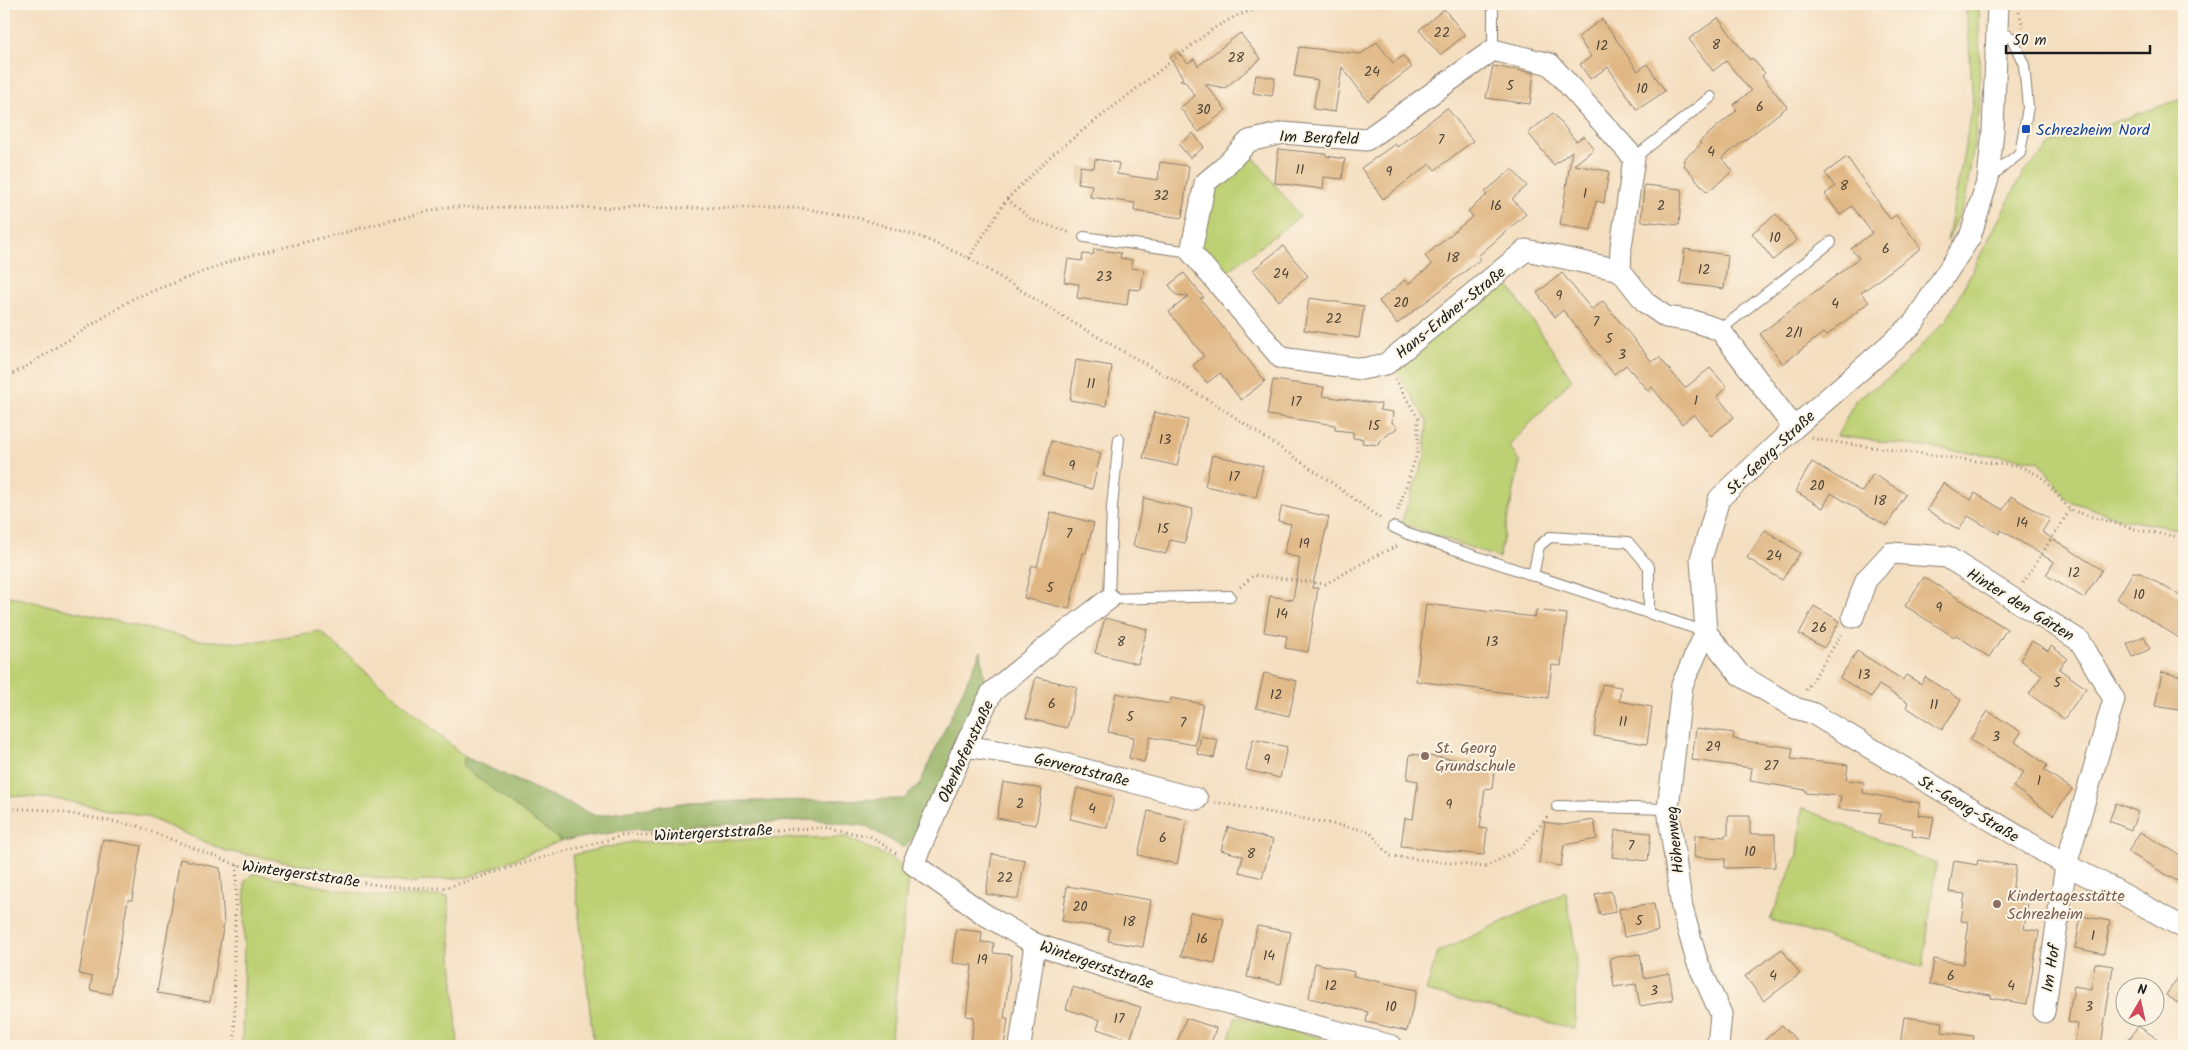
<svg xmlns="http://www.w3.org/2000/svg" width="2188" height="1050" viewBox="0 0 2188 1050" font-family="Kalam,sans-serif">
<style>
.green{fill:#bdd073;stroke:#6c7648}
.forest{fill:#96b265;stroke:#596740}
.building{fill:#e0b784}
.lines{fill:none;stroke-linecap:round;stroke-linejoin:round}
.service-casing{stroke:#887d6e;stroke-width:12}
.minor-casing{stroke:#887d6e;stroke-width:23}
.path{stroke:#887d6e;stroke-width:3;stroke-dasharray:1 4;stroke-linecap:butt}
.service{stroke:#fff;stroke-width:10}
.minor{stroke:#fff;stroke-width:21}
.transit-dot{fill:#1a4fb4;stroke:#fcf5e5;stroke-width:2}
.education-dot{fill:#8d6e63;stroke:#fcf5e5;stroke-width:2}
.labels{text-anchor:middle;stroke-width:4;stroke-linejoin:round;paint-order:stroke}
.number-label{font-size:14px;fill:#4d4336}
.transit-label{font-size:16px;fill:#164399;stroke:#fcf5e5;text-anchor:start}
.street-label{font-size:16px;fill:#1c1c1c;stroke:#fcf5e5}
.education-label{font-size:16px;fill:#785e54;stroke:#fcf5e5;text-anchor:start}
</style>
<rect width="100%" height="100%" fill="#fcf5e5"/>
<filter id="ink" filterUnits="userSpaceOnUse"><feTurbulence type="fractalNoise" baseFrequency=".02" numOctaves="2"/><feDisplacementMap in="SourceGraphic" scale="10" xChannelSelector="R" yChannelSelector="G"/><feConvolveMatrix kernelMatrix="1 2 1 2 8 2 1 2 1" color-interpolation-filters="sRGB"/></filter>
<filter id="wash" filterUnits="userSpaceOnUse"><feTurbulence type="fractalNoise" baseFrequency=".0096" numOctaves="4" result="noise"/><feDisplacementMap in="SourceGraphic" scale="20" xChannelSelector="R" yChannelSelector="G"/><feGaussianBlur stdDeviation="1.12" result="paint"/><feColorMatrix in="noise" values="0 0 0 0 0 0 0 0 0 0 0 0 0 0 0 0 0 1.4 0 .05"/><feComposite in="paint" operator="in"/></filter>
<g filter="url(#wash)">
<rect width="100%" height="100%" fill="#f4dec0"/>
<g class="green">
<polygon points="1965,4 1979,4 1980,106 1965,202 1947,242 1973,104 1968,28"/>
<polygon points="2184,98 2184,530 2121,519 2067,500 2039,461 1837,436 1856,399 1892,376 1947,319 2023,173 2053,143"/>
<polygon points="1251,154 1300,216 1221,277 1199,250 1211,186"/>
<polygon points="1504,279 1572,379 1509,446 1520,462 1499,558 1401,523 1425,456 1427,421 1393,367"/>
<polygon points="4,595 197,640 246,643 320,631 465,757 463,766 561,841 469,877 406,883 226,851 145,816 56,799 4,795"/>
<polygon points="1802,808 1936,864 1923,967 1770,920 1798,854"/>
<polygon points="846,837 898,862 908,878 890,1046 594,1046 572,855 631,842"/>
<polygon points="253,873 371,896 448,896 458,1046 242,1046 245,881"/>
<polygon points="1566,892 1576,953 1575,1029 1426,991 1438,952"/>
<polygon points="1236,1016 1322,1038 1320,1046 1227,1046"/>
</g>
<polygon class="forest" points="981,651 985,684 921,829 904,848 866,826 810,820 629,830 561,841 462,766 465,757 596,816 689,802 904,799 919,785"/>
<g id="blocks">
<g class="building">
<polygon points="1444,9 1465,35 1440,55 1419,30"/>
<polygon points="1718,18 1750,60 1752,58 1765,73 1762,76 1787,107 1722,158 1733,171 1707,192 1684,165 1684,159 1701,144 1699,142 1737,110 1733,105 1751,91 1726,61 1713,71 1689,39"/>
<polygon points="1602,19 1638,71 1647,64 1665,91 1637,110 1608,67 1590,79 1580,64 1591,57 1578,37"/>
<polygon points="1240,33 1261,59 1225,88 1205,84 1226,110 1199,132 1180,108 1195,96 1185,81 1180,80 1183,78 1170,58 1178,52 1188,63 1194,59 1198,66"/>
<polygon points="1377,42 1393,63 1403,56 1412,67 1368,101 1342,67 1335,112 1313,109 1318,80 1294,76 1299,47 1361,54"/>
<polygon points="1493,66 1534,73 1530,104 1486,98"/>
<polygon points="1256,75 1275,78 1272,96 1253,93"/>
<polygon points="1447,108 1473,141 1435,170 1430,164 1383,199 1361,168 1395,144 1397,147"/>
<polygon points="1553,113 1576,141 1584,136 1594,149 1574,165 1609,171 1604,203 1596,201 1591,230 1560,225 1572,151 1554,165 1528,133"/>
<polygon points="1193,133 1204,147 1190,158 1179,145"/>
<polygon points="1278,149 1326,154 1326,156 1345,159 1342,179 1324,177 1323,189 1275,183"/>
<polygon points="1847,157 1890,219 1896,215 1921,248 1861,293 1869,302 1826,336 1823,333 1783,364 1760,334 1859,258 1851,249 1872,233 1852,206 1840,215 1825,194 1835,187 1825,173"/>
<polygon points="1095,159 1119,163 1117,174 1158,180 1160,162 1189,166 1182,218 1134,211 1135,203 1090,197 1092,185 1078,183 1080,166 1094,168"/>
<polygon points="1512,169 1527,186 1512,199 1526,214 1478,256 1481,259 1397,324 1379,301 1405,280 1408,284 1432,265 1425,256 1473,216 1468,211 1487,195 1485,192"/>
<polygon points="1644,185 1682,189 1679,225 1641,221"/>
<polygon points="1776,214 1797,240 1773,260 1752,233"/>
<polygon points="1283,246 1308,276 1279,301 1253,270"/>
<polygon points="1094,249 1121,253 1120,258 1132,260 1131,268 1144,270 1141,290 1129,289 1127,305 1077,298 1079,284 1064,282 1068,259 1082,261 1083,254 1093,255"/>
<polygon points="1685,249 1728,255 1724,289 1680,283"/>
<polygon points="1184,273 1204,298 1200,298 1265,381 1241,400 1220,373 1207,383 1193,365 1204,356 1169,312 1189,296 1176,295 1169,285"/>
<polygon points="1562,273 1592,310 1603,301 1652,362 1659,357 1685,388 1710,368 1727,387 1717,396 1734,417 1711,436 1694,414 1682,424 1652,387 1648,391 1626,365 1614,374 1563,310 1555,317 1537,293"/>
<polygon points="1309,298 1364,306 1359,338 1304,330"/>
<polygon points="1076,360 1112,366 1106,406 1070,400"/>
<polygon points="1273,380 1324,387 1322,396 1381,404 1380,410 1393,412 1392,422 1397,428 1379,441 1378,445 1362,443 1363,439 1353,438 1353,432 1335,430 1335,425 1267,415"/>
<polygon points="1154,412 1188,420 1177,466 1143,458"/>
<polygon points="1051,441 1101,453 1092,489 1043,476"/>
<polygon points="1212,455 1263,466 1256,497 1205,486"/>
<polygon points="1812,462 1862,492 1873,474 1906,494 1887,526 1831,493 1823,508 1795,491"/>
<polygon points="1943,483 1971,500 1975,493 2003,510 2011,496 2050,519 2042,532 2102,570 2084,598 2046,575 2054,562 2001,530 1999,534 1968,516 1959,530 1927,510"/>
<polygon points="1144,498 1193,509 1185,543 1170,540 1166,554 1133,546"/>
<polygon points="1282,506 1329,517 1312,588 1318,588 1308,652 1285,648 1287,636 1264,632 1270,596 1293,600 1300,558 1284,554 1291,524 1278,521"/>
<polygon points="1051,512 1094,523 1086,553 1083,553 1069,609 1024,598 1032,565 1037,567"/>
<polygon points="1765,530 1800,553 1782,580 1747,558"/>
<polygon points="2133,572 2139,572 2184,598 2184,641 2117,599"/>
<polygon points="1924,577 2007,629 1989,657 1956,635 1954,637 1905,606"/>
<polygon points="1426,604 1535,617 1536,610 1567,614 1561,666 1552,665 1548,698 1416,681"/>
<polygon points="1814,606 1840,621 1824,648 1799,634"/>
<polygon points="1105,618 1147,629 1138,664 1095,653"/>
<polygon points="2144,636 2150,649 2133,657 2127,644"/>
<polygon points="2032,641 2048,651 2051,646 2067,658 2059,669 2086,688 2064,719 2029,694 2042,675 2020,660"/>
<polygon points="1857,651 1903,680 1906,675 1921,684 1925,677 1961,700 1942,730 1906,707 1908,703 1879,685 1871,697 1840,678"/>
<polygon points="2162,672 2184,677 2184,711 2155,706"/>
<polygon points="1264,673 1297,681 1289,716 1256,708"/>
<polygon points="1036,677 1077,687 1067,728 1026,718"/>
<polygon points="1602,684 1621,687 1619,701 1652,707 1647,744 1594,736"/>
<polygon points="1116,693 1170,704 1171,698 1203,704 1195,745 1150,737 1144,762 1129,758 1134,737 1108,732"/>
<polygon points="1988,711 2021,732 2015,742 2047,765 2044,770 2072,789 2053,815 2013,787 2024,772 1970,740"/>
<polygon points="1696,728 1734,733 1733,739 1793,748 1791,759 1848,765 1846,780 1864,782 1863,793 1920,803 1918,815 1934,817 1930,839 1912,836 1913,829 1879,823 1881,813 1839,809 1841,796 1806,793 1806,790 1750,781 1752,768 1692,760"/>
<polygon points="1201,736 1218,740 1214,758 1197,754"/>
<polygon points="1253,739 1287,747 1280,778 1246,770"/>
<polygon points="1410,754 1495,764 1492,789 1485,788 1480,828 1487,829 1484,855 1401,846 1405,818 1413,819 1418,781 1407,779"/>
<polygon points="1003,782 1042,789 1036,825 997,818"/>
<polygon points="1077,788 1114,797 1107,828 1070,819"/>
<polygon points="2116,803 2138,812 2131,830 2109,821"/>
<polygon points="1148,811 1187,820 1177,864 1138,855"/>
<polygon points="1728,816 1750,816 1750,834 1775,834 1775,867 1725,868 1725,859 1694,857 1695,835 1725,837 1725,835 1728,835"/>
<polygon points="1594,820 1597,839 1564,845 1561,866 1539,863 1545,822 1563,825"/>
<polygon points="1228,827 1273,840 1262,878 1239,872 1243,856 1221,850"/>
<polygon points="1615,830 1651,833 1648,861 1612,857"/>
<polygon points="2140,832 2184,857 2184,885 2128,852"/>
<polygon points="103,839 141,846 132,900 128,900 111,994 90,990 92,977 79,974"/>
<polygon points="992,854 1025,860 1018,899 986,894"/>
<polygon points="180,859 220,868 224,923 210,1002 157,993"/>
<polygon points="1978,860 2016,866 2012,892 2029,895 2024,929 2039,931 2027,1004 1991,998 1991,995 1930,984 1934,959 1963,964 1969,922 1961,921 1965,894 1949,892 1954,861 1977,865"/>
<polygon points="1067,886 1151,900 1143,947 1108,941 1110,929 1062,921"/>
<polygon points="1611,891 1616,912 1600,915 1595,894"/>
<polygon points="1654,903 1658,931 1624,937 1619,909"/>
<polygon points="1190,912 1224,919 1215,963 1181,956"/>
<polygon points="2081,916 2110,921 2104,954 2075,948"/>
<polygon points="1257,926 1291,932 1281,984 1247,977"/>
<polygon points="956,929 982,932 981,942 994,943 993,953 1012,955 1004,1018 1008,1018 1004,1046 971,1046 974,1017 966,1016 972,965 952,963"/>
<polygon points="1782,949 1800,974 1764,1001 1745,976"/>
<polygon points="1640,954 1644,978 1669,973 1673,1000 1640,1006 1636,984 1614,987 1610,958"/>
<polygon points="1315,963 1354,972 1353,976 1417,990 1407,1031 1366,1022 1368,1012 1309,998"/>
<polygon points="2095,963 2113,966 2101,1046 2074,1046 2078,1024 2068,1022 2074,986 2091,989"/>
<polygon points="2184,968 2184,1007 2166,995"/>
<polygon points="1073,987 1141,1007 1130,1040 1097,1029 1100,1020 1066,1009"/>
<polygon points="1904,1017 1943,1022 1942,1032 1974,1036 1973,1046 1900,1046"/>
<polygon points="1186,1018 1216,1028 1210,1046 1176,1046"/>
<polygon points="1782,1025 1802,1046 1758,1046"/>
<polygon points="2138,1026 2168,1046 2124,1046"/>
</g>
</g>
</g>
<g filter="url(#ink)">
<use href="#blocks" fill-opacity="0" stroke="#887d6e" stroke-width="1"/>
<g class="lines">
<defs>
<g id="service">
<polyline points="1493,50 1493,4"/>
<polyline points="1634,158 1711,97"/>
<polyline points="1989,178 2020,153 2028,107 2024,65 2012,38 1998,29"/>
<polyline points="1084,237 1191,252"/>
<polyline points="1720,330 1831,242"/>
<polyline points="1119,439 1112,506 1109,599 1230,596"/>
<polyline points="1393,527 1408,534 1706,632"/>
<polyline points="1533,576 1539,546 1550,537 1628,542 1649,567 1649,613"/>
<polyline points="1557,806 1668,809"/>
</g>
<g id="minor">
<polyline points="1998,4 1993,131 1988,179 1970,237 1913,324 1794,428 1719,499 1701,559 1706,632 1740,675 1795,708 1812,713 2066,865 2110,887 2184,928"/>
<polyline points="1620,270 1621,247 1634,158 1550,64 1493,50 1366,140 1283,133 1249,141 1222,169 1205,183 1191,252 1281,358 1362,369 1386,364 1526,250 1620,270 1646,303 1666,317 1693,321 1720,330 1794,428"/>
<polyline points="1109,599 1044,649 992,692 965,746 913,864 984,914 1035,944 1160,985 1392,1046"/>
<polyline points="1853,617 1866,580 1891,553 1947,557 2080,641 2114,699 2066,865 2044,1012"/>
<polyline points="1706,632 1682,685 1668,809 1682,908 1697,961 1721,1014 1718,1046"/>
<polyline points="965,746 1041,758 1197,799"/>
<polyline points="1020,1046 1035,944"/>
</g>
</defs>
<use href="#service" class="service-casing"/>
<use href="#minor" class="minor-casing"/>
<g class="path">
<polyline points="2019,12 2023,27"/>
<polyline points="1007,199 1032,220 1071,233"/>
<polyline points="969,258 1007,199 1053,154 1214,28 1236,16 1271,4"/>
<polyline points="4,378 24,368 134,298 237,259 446,207 801,208 855,217 921,237 969,258 1072,322 1217,405 1328,480 1381,519"/>
<polyline points="1395,379 1418,418 1418,451 1397,513"/>
<polyline points="1812,437 1819,440 2021,467 2041,476 2070,510 2138,530 2184,538"/>
<polyline points="2023,583 2070,510"/>
<polyline points="1240,587 1254,575 1325,584 1377,555 1400,545"/>
<polyline points="1806,690 1843,632"/>
<polyline points="1215,802 1369,831 1390,856 1486,867 1522,847 1549,815"/>
<polyline points="4,808 49,810 137,826 237,865 393,887 445,888 554,854 622,836 822,828 870,836 897,854"/>
<polyline points="235,1046 234,951 237,865"/>
</g>
<use href="#service" class="service"/>
<use href="#minor" class="minor"/>
</g>
</g>
<rect class="transit-dot" x="2021" y="124" width="10" height="10" rx="2.5"/>
<g class="education-dot">
<circle cx="1425" cy="756" r="5"/>
<circle cx="1997" cy="904" r="5"/>
</g>
<g class="labels">
<g class="number-label">
<text x="1442" y="37">22</text>
<text x="1716" y="49">8</text>
<text x="1602" y="50">12</text>
<text x="1236" y="62">28</text>
<text x="1372" y="76">24</text>
<text x="1510" y="90">5</text>
<text x="1642" y="93">10</text>
<text x="1760" y="111">6</text>
<text x="1203" y="114">30</text>
<text x="1441" y="144">7</text>
<text x="1711" y="156">4</text>
<text x="1300" y="174">11</text>
<text x="1389" y="176">9</text>
<text x="1844" y="190">8</text>
<text x="1585" y="198">1</text>
<text x="1161" y="200">32</text>
<text x="1496" y="210">16</text>
<text x="1661" y="210">2</text>
<text x="1775" y="242">10</text>
<text x="1886" y="253">6</text>
<text x="1453" y="262">18</text>
<text x="1704" y="274">12</text>
<text x="1281" y="278">24</text>
<text x="1104" y="281">23</text>
<text x="1559" y="300">9</text>
<text x="1401" y="307">20</text>
<text x="1835" y="308">4</text>
<text x="1334" y="323">22</text>
<text x="1596" y="326">7</text>
<text x="1794" y="337">2/1</text>
<text x="1609" y="343">5</text>
<text x="1622" y="359">3</text>
<text x="1091" y="388">11</text>
<text x="1696" y="405">1</text>
<text x="1296" y="406">17</text>
<text x="1374" y="430">15</text>
<text x="1165" y="444">13</text>
<text x="1072" y="470">9</text>
<text x="1234" y="481">17</text>
<text x="1817" y="490">20</text>
<text x="1880" y="505">18</text>
<text x="2022" y="527">14</text>
<text x="1163" y="533">15</text>
<text x="1069" y="538">7</text>
<text x="1304" y="548">19</text>
<text x="1774" y="560">24</text>
<text x="2074" y="577">12</text>
<text x="1050" y="592">5</text>
<text x="2139" y="599">10</text>
<text x="1939" y="612">9</text>
<text x="1282" y="618">14</text>
<text x="1819" y="632">26</text>
<text x="1121" y="646">8</text>
<text x="1492" y="646">13</text>
<text x="1864" y="679">13</text>
<text x="2057" y="687">5</text>
<text x="1276" y="699">12</text>
<text x="1052" y="708">6</text>
<text x="1934" y="709">11</text>
<text x="1130" y="721">5</text>
<text x="1623" y="726">11</text>
<text x="1183" y="727">7</text>
<text x="1996" y="741">3</text>
<text x="1713" y="751">29</text>
<text x="1267" y="764">9</text>
<text x="1771" y="770">27</text>
<text x="2039" y="785">1</text>
<text x="1020" y="808">2</text>
<text x="1449" y="809">9</text>
<text x="1092" y="813">4</text>
<text x="1163" y="842">6</text>
<text x="1631" y="850">7</text>
<text x="1750" y="856">10</text>
<text x="1251" y="858">8</text>
<text x="1005" y="882">22</text>
<text x="1080" y="911">20</text>
<text x="1639" y="925">5</text>
<text x="1129" y="926">18</text>
<text x="2093" y="940">1</text>
<text x="1202" y="943">16</text>
<text x="1269" y="960">14</text>
<text x="982" y="964">19</text>
<text x="1773" y="980">4</text>
<text x="1951" y="980">6</text>
<text x="1331" y="990">12</text>
<text x="2011" y="990">4</text>
<text x="1654" y="995">3</text>
<text x="1391" y="1011">10</text>
<text x="2089" y="1011">3</text>
<text x="1119" y="1023">17</text>
</g>
<g class="transit-label">
<text x="2036" y="135">Schrezheim Nord</text>
</g>
<g class="street-label">
<text transform="translate(1319 137) rotate(2)" y="6">Im Bergfeld</text>
<text transform="translate(1450 312) rotate(-39)" y="6">Hans-Erdner-Straße</text>
<text transform="translate(1770 452) rotate(-43)" y="6">St.-Georg-Straße</text>
<text transform="translate(2021 604) rotate(32)" y="6">Hinter den Gärten</text>
<text transform="translate(965 751) rotate(-65)" y="6">Oberhofenstraße</text>
<text transform="translate(1082 769) rotate(14)" y="6">Gerverotstraße</text>
<text transform="translate(1969 808) rotate(31)" y="6">St.-Georg-Straße</text>
<text transform="translate(713 832) rotate(-3)" y="6">Wintergerststraße</text>
<text transform="translate(1674 840) rotate(-96)" y="6">Höhenweg</text>
<text transform="translate(301 873) rotate(8)" y="6">Wintergerststraße</text>
<text transform="translate(1097 964) rotate(19)" y="6">Wintergerststraße</text>
<text transform="translate(2050 968) rotate(-81)" y="6">Im Hof</text>
</g>
<g class="education-label">
<text x="1435" y="753">St. Georg<tspan x="1435" dy="18">Grundschule</tspan></text>
<text x="2007" y="901">Kindertagesstätte<tspan x="2007" dy="18">Schrezheim</tspan></text>
</g>
</g>
<rect width="2188" height="1050" fill="none" stroke="#fcf5e5" stroke-width="20"/>
<g transform="translate(2140 1002) rotate(9)"><circle r="24" fill="#fcf5e5" stroke="#a29e95"/>
<path d="M0-4L9 19L0 12L-9 19Z" fill="#d1495b"/>
<text y="-8" font-size="14" font-weight="bold" text-anchor="middle" fill="#1c1c1c">N</text>
</g>
<path d="M2006 45v8h144v-8" fill="none" stroke="#1c1c1c" stroke-width="2.5"/>
<text x="2013" y="45" font-size="15" fill="#1c1c1c" stroke="#fcf5e5" stroke-width="4" paint-order="stroke">50 m</text>
</svg>
